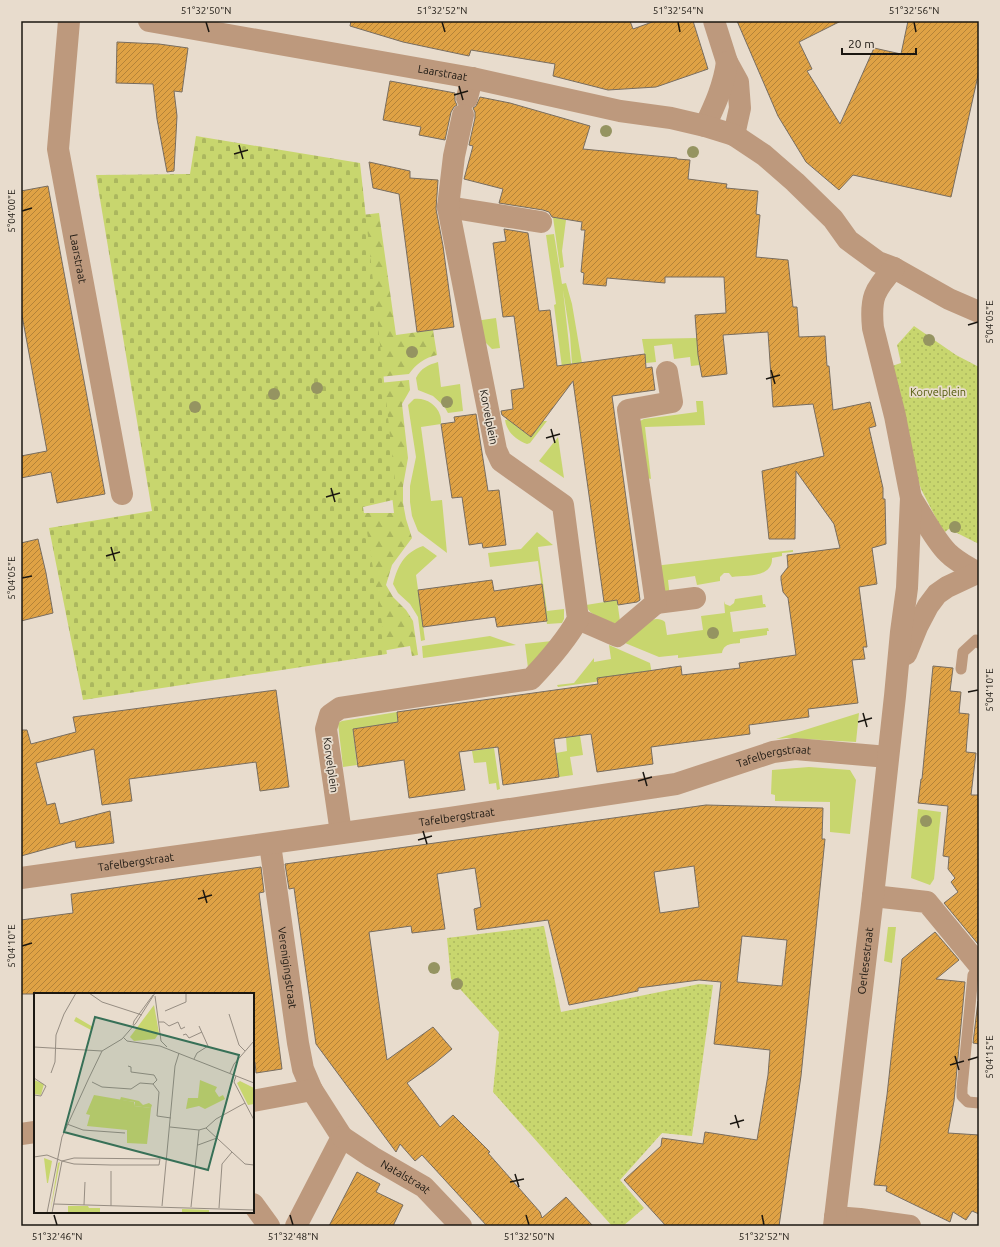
<svg xmlns="http://www.w3.org/2000/svg" width="1000" height="1247" viewBox="0 0 1000 1247" font-family="Ubuntu,sans-serif">
<style>
.green{fill:#c8d66e}
.forest{fill:url(#forest-firs)}
.cemetery{fill:url(#cemetery-stones)}
.park{fill:url(#park-dots)}
.building{fill:url(#building-hatch);stroke:#786d60;fill-rule:evenodd}
.lines{fill:none;stroke-linecap:round;stroke-linejoin:round}
.service{stroke:#bd997d;stroke-width:11}
.minor{stroke:#bd997d;stroke-width:22}
.tertiary{stroke:#bd997d;stroke-width:22}
.tree{fill:#959461}
.ticks{fill:none;stroke:#1b1711;stroke-width:1.5}
.labels{text-anchor:middle;stroke-width:3.5;stroke-linejoin:round;paint-order:stroke}
.street-label{font-size:11px;fill:#1b1711;stroke:#e8dccd}
.park-label{font-size:11px;fill:#515909;stroke:#e8dccd}
.inset-road{fill:none;stroke:#968d82;stroke-width:1}
.view{fill:#377057;fill-opacity:0.15;stroke:#377057;stroke-width:2}
.inset-edge{fill:none;stroke:#1b1711;stroke-width:2}
.neatline{fill:none;stroke:#1b1711;stroke-width:1.5}
.ticks-label{font-size:10px;text-anchor:middle;fill:#1b1711}
</style>
<defs>
<pattern id="forest-firs" width="22" height="20" patternUnits="userSpaceOnUse"><rect width="22" height="20" fill="#c8d66e"/><path d="M5 1l3.5 6h-7zM16 11l3.5 6h-7z" fill="#abb75e"/></pattern>
<pattern id="cemetery-stones" width="16" height="16" patternUnits="userSpaceOnUse"><rect width="16" height="16" fill="#c8d66e"/><path d="M2 7V4a2 2 0 0 1 4 0v3zM10 15v-3a2 2 0 0 1 4 0v3z" fill="#abb75e"/></pattern>
<pattern id="park-dots" width="8" height="8" patternUnits="userSpaceOnUse"><rect width="8" height="8" fill="#c8d66e"/><path d="M2 2h.1M6 6h.1" fill="none" stroke="#abb75e" stroke-width="1.8" stroke-linecap="round"/></pattern>
<pattern id="building-hatch" width="6" height="6" patternUnits="userSpaceOnUse"><rect width="6" height="6" fill="#dfa245"/><path d="M-1 1l2-2M0 6l6-6M5 7l2-2" fill="none" stroke="#b48338"/></pattern>
</defs>
<rect width="100%" height="100%" fill="#e8dccd"/>
<g class="green">
<polygon points="553,217 566,220 562,251 564,267 560,268"/>
<polygon points="554,234 562,284 566,283 572,304 582,363 572,364 570,335 563,290 573,381 564,383 554,305 556,304 546,235"/>
<polygon points="496,318 500,348 492,349 480,337 475,321"/>
<polygon points="697,338 700,365 691,366 690,357 674,359 672,344 654,346 656,362 646,363 642,339"/>
<path d="M438,362l3,25 19,-3 3,27 -15,2 -4,-7 -11,-10 -15,-6 -2,-12c5,-10 12,-13 22,-16z"/>
<path d="M414,399c10,-2 23,5 26,16 1,2 1,6 1,9l-20,3 10,74 11,-1 5,53 -29,-22 -6,-15 -2,-14v-16l6,-29 -8,-52z"/>
<polygon points="696,401 703,401 705,425 645,427 651,479 643,477 638,422 644,419 697,412"/>
<path d="M515,418l1,8 15,11 12,-16h4l-17,22 -3,1c-12,-5 -20,-12 -22,-24z"/>
<polygon points="558,437 564,478 539,461"/>
<polygon points="537,532 553,545 538,547 547,611 564,609 564,619 562,623 547,624 538,561 490,567 488,553 521,549"/>
<path d="M423,546l14,10 -21,19 9,65 -4,1 -3,-24 -8,-13 -12,-11 -5,-9c5,-19 11,-31 30,-38z"/>
<path d="M793,550v2l-11,1v3l-10,2c1,20 -26,17 -40,19l-3,-4h-5l-4,4v4l-23,4 -2,-9 -27,4 2,18h-2l-14,-32z"/>
<path d="M762,595l1,9h2l1,3 -36,5 3,20 35,-4 1,3h-2v4l-27,4v4c-8,1 -16,0 -18,10l-44,5v-3l-19,2 -34,-14c10,-9 26,-32 40,-21l2,13 36,-5 -2,-14 24,-3 -1,-12 1,3 5,2 4,-3 1,-4z"/>
<path d="M617,600l3,21 -4,3c-11,-5 -27,-8 -30,-19z"/>
<polygon points="490,636 516,645 423,658 422,646"/>
<polygon points="552,641 528,668 525,644"/>
<polygon points="609,645 650,663 652,674 558,687 557,685 574,683 594,658 594,662 611,659"/>
<polygon points="397,712 398,722 353,729 357,765 343,767 338,723 342,721"/>
<polygon points="859,713 856,742 787,738 776,739"/>
<polygon points="580,735 583,755 570,757 573,775 559,777 556,753 567,751 566,737"/>
<polygon points="494,748 500,789 497,790 496,783 489,784 486,762 474,763 472,751"/>
<polygon points="809,767 850,770 856,780 850,834 830,832 830,802 775,801 775,795 771,794 772,770"/>
<polygon points="918,809 941,812 934,879 930,885 911,878"/>
<polygon points="888,927 896,927 892,963 884,961"/>
</g>
<g class="forest">
<path d="M379,213l17,122 37,-5 4,25c-13,3 -21,9 -28,19l-30,3 -17,-162z"/>
<polygon points="409,380 410,390 402,404 408,458 403,486 403,503 406,519 412,538 392,565 386,585 393,597 406,610 413,621 418,655 412,656 410,646 382,651 362,513 394,513 379,383"/>
</g>
<polygon class="cemetery" points="196,136 360,163 397,499 363,507 387,654 83,700 49,528 152,511 96,175 190,174"/>
<g class="park">
<polygon points="914,326 956,355 979,367 979,544 957,533 950,528 945,532 939,524 921,489 914,468 889,367 901,363 897,345"/>
<polygon points="544,926 561,1012 699,984 713,985 692,1136 662,1133 620,1180 644,1208 623,1226 612,1226 493,1092 499,1032 451,979 447,938"/>
</g>
<g class="building">
<polygon points="351,21 630,21 633,29 655,21 693,21 708,69 656,87 608,90 553,76 555,64 471,50 469,56 403,42 350,26"/>
<polygon points="737,21 841,21 799,42 812,69 807,71 840,124 874,48 901,54 908,21 979,21 979,71 951,197 853,175 839,190 806,162 778,116"/>
<polygon points="117,42 159,44 188,48 182,92 174,91 177,116 174,171 167,172 157,119 153,84 116,83"/>
<polygon points="390,81 455,93 455,101 457,105 454,107 451,112 445,140 419,135 421,127 383,120"/>
<polygon points="480,97 510,103 590,126 583,149 677,158 677,159 690,160 688,179 727,184 726,188 758,191 756,214 760,215 756,257 788,260 793,307 797,307 799,337 825,336 827,366 829,366 833,410 870,402 876,426 869,428 883,488 883,499 885,499 886,544 872,548 877,584 859,587 867,647 863,647 865,659 852,660 858,703 808,709 809,717 749,725 750,734 651,747 653,764 597,772 591,734 554,739 559,777 503,785 498,747 459,752 465,790 409,798 404,760 358,767 353,729 398,722 397,712 598,684 597,678 648,671 681,666 682,675 740,668 739,663 796,655 788,598 783,592 781,580 781,576 788,567 787,555 840,548 834,524 796,471 795,539 769,539 762,471 824,456 813,404 773,407 768,332 723,335 727,374 702,377 698,355 695,315 726,313 724,277 665,277 665,283 607,278 606,286 583,284 584,273 581,272 585,230 581,230 582,222 552,217 549,212 543,210 499,203 503,189 464,179 473,146 469,145 475,118 475,112 473,108 476,106"/>
<polygon points="369,162 410,171 410,178 438,180 436,209 443,246 454,327 417,332 399,194 373,188"/>
<polygon points="48,186 105,494 57,503 51,472 21,478 21,456 47,451 21,310 21,191"/>
<polygon points="504,229 528,233 539,311 550,310 557,366 645,354 646,368 652,367 655,390 612,396 640,600 637,602 618,605 617,600 604,602 573,381 531,437 502,415 501,411 513,409 511,390 524,388 514,316 503,317 493,243 506,241"/>
<polygon points="476,414 488,491 499,490 506,545 483,548 482,543 469,545 462,497 452,498 441,424 455,422 454,417"/>
<polygon points="38,539 46,573 53,613 21,621 21,543"/>
<polygon points="492,580 494,591 542,584 547,621 497,627 495,617 423,627 418,590"/>
<polygon points="933,666 953,668 950,691 961,692 959,713 969,714 966,752 976,753 971,795 979,795 978,944 944,903 958,892 951,882 955,878 948,869 949,857 943,856 948,806 918,803 921,779 922,779"/>
<polygon points="276,690 289,787 260,791 256,762 129,779 132,801 102,805 94,749 36,763 47,805 55,803 60,824 110,811 114,843 76,848 75,841 21,856 21,730 27,730 31,744 76,732 73,717"/>
<path d="M706,805l117,3 -1,31h3l-24,237 -22,150h-113l-42,-46 37,-34 1,-8 41,6 2,-12 52,8 11,-65 2,-25 -56,-6 7,-62 -22,-2 -61,8v3l-69,14 -21,-85 -71,10 -3,-21 7,-2 -6,-39 -38,6 8,55 -33,4 -1,-7 -42,6 18,128 46,-33 19,22 -18,15 -27,19 33,44 13,-12 37,37 -2,1 52,59 2,6 24,-21 27,29h-106l-65,-71 -7,6 -15,-17 -4,8 -80,-108 -22,-156 -5,1 -4,-25zM694,866l5,41 -39,6 -6,-41zM742,936l45,4 -5,46 -45,-4z"/>
<polygon points="261,867 264,892 259,893 282,1069 256,1073 255,1062 253,1062 253,994 21,994 21,920 73,913 71,894"/>
<polygon points="935,932 959,960 936,979 965,982 954,1101 948,1133 979,1135 979,1214 972,1211 966,1220 953,1212 950,1222 886,1191 887,1186 874,1185 887,1095 902,959"/>
<polygon points="978,1001 979,1001 979,1044 973,1043"/>
<polygon points="357,1172 380,1184 376,1192 403,1205 393,1226 329,1226"/>
</g>
<g class="lines">
<g class="service">
<polyline points="961,669 963,652 976,640 979,643"/>
<polyline points="979,968 973,975 962,1088 962,1096 968,1102 979,1103"/>
</g>
<g class="minor">
<path id="s1" d="M69,21l-11,128 64,345"/>
<polyline points="714,21 727,62 738,82 740,108 734,135"/>
<polyline points="467,98 472,78"/>
<path d="M705,126c10,-21 19,-41 22,-64"/>
<polyline points="448,207 541,222"/>
<polyline points="656,603 695,598"/>
<polyline points="578,619 617,636 656,603 628,410 672,402 667,372"/>
<path d="M341,833l-15,-104 4,-14 10,-7 191,-29c17,-18 35,-38 47,-60l-15,-114 -62,-44 -5,-11 -48,-243 6,-51 9,-41"/>
<path id="s2" d="M270,844l28,199 5,26 9,21"/>
<path id="s3" d="M21,878l429,-60 226,-34 97,-32 22,-3 93,8"/>
<polyline points="873,896 927,902 979,965"/>
<polyline points="253,1101 312,1090 342,1137 296,1226"/>
<polyline points="21,1134 35,1132"/>
<path id="s4" d="M342,1137l30,20 52,30 37,39"/>
<polyline points="253,1204 269,1226"/>
<polyline points="835,1217 860,1219 910,1226"/>
</g>
<g class="tertiary">
<path id="s5" d="M149,21l323,57 148,33 51,7 34,8 29,9 30,20 31,27 38,37 15,21 30,22 16,6 55,31 30,13"/>
<path d="M911,498c10,15 24,43 37,55 8,8 18,13 28,19"/>
<polyline points="906,654 917,627 928,606 937,594 947,587 979,572"/>
<path id="s6" d="M834,1226l39,-330 22,-200 6,-64 6,-44 4,-90 -16,-82 -22,-88c-3,-30 1,-38 21,-60"/>
</g>
</g>
<g class="tree">
<circle cx="606" cy="131" r="6"/>
<circle cx="693" cy="152" r="6"/>
<circle cx="929" cy="340" r="6"/>
<circle cx="412" cy="352" r="6"/>
<circle cx="317" cy="388" r="6"/>
<circle cx="274" cy="394" r="6"/>
<circle cx="447" cy="402" r="6"/>
<circle cx="195" cy="407" r="6"/>
<circle cx="955" cy="527" r="6"/>
<circle cx="713" cy="633" r="6"/>
<circle cx="926" cy="821" r="6"/>
<circle cx="434" cy="968" r="6"/>
<circle cx="457" cy="984" r="6"/>
</g>
<path class="ticks" d="M206,22l3,10M442,22l3,10M678,22l2,10M914,22l2,10M459,86l4,14M454,95l14,-4M239,145l4,14M234,154l14,-4M22,211l10,-3M968,325l10,-3M771,370l4,14M766,379l14,-4M551,429l4,14M546,438l14,-4M331,488l4,14M326,497l14,-4M111,547l4,14M106,556l14,-4M22,578l10,-2M968,692l10,-2M863,713l4,14M858,722l14,-4M643,772l4,14M638,781l14,-4M423,831l4,13M418,840l14,-4M203,890l4,13M198,899l14,-4M22,946l10,-3M955,1056l4,14M968,1060l10,-3M950,1065l14,-4M735,1115l4,13M730,1124l14,-4M515,1174l4,13M510,1182l14,-3M54,1215l3,10M290,1215l3,10M526,1215l3,10M762,1215l2,10"/>
<g class="labels">
<g class="street-label">
<text dy="4" stroke="none"><textPath href="#s5" startOffset="298">Laarstraat</textPath></text>
<text dy="4" stroke="none"><textPath href="#s1" startOffset="240">Laarstraat</textPath></text>
<text transform="translate(489 417) rotate(79)" y="4">Korvelplein</text>
<text dy="4" stroke="none"><textPath href="#s3" startOffset="764">Tafelbergstraat</textPath></text>
<text transform="translate(331 765) rotate(82)" y="4">Korvelplein</text>
<text dy="4" stroke="none"><textPath href="#s3" startOffset="440">Tafelbergstraat</textPath></text>
<text dy="4" stroke="none"><textPath href="#s3" startOffset="116">Tafelbergstraat</textPath></text>
<text dy="4" stroke="none"><textPath href="#s6" startOffset="267">Oerlesestraat</textPath></text>
<text dy="4" stroke="none"><textPath href="#s2" startOffset="125">Verenigingstraat</textPath></text>
<text dy="4" stroke="none"><textPath href="#s4" startOffset="75">Natalstraat</textPath></text>
</g>
<g class="park-label">
<text x="938" y="396">Korvelplein</text>
</g>
</g>
<g transform="translate(34 993)">
<rect width="220" height="220" fill="#e8dccd"/>
<path d="M42,24l17,10 -2,3 -17,-9zM0,87l10,4 -3,11 -7,-1zM206,88l14,7v16l-6,1 -11,-22zM10,165l8,3 -4,22h-1zM26,169l-10,51 8,-50zM34,213h20l1,2h11v5h-32z" fill="#c8d66e"/>
<path d="M87,104l18,4 4,4 6,-2 3,2 -1,3 -17,-2 1,-4 -15,-2z" fill="#c8d66e"/>
<path d="M60,102l40,7v4l17,2 -4,36 -20,-1v-13l-40,-4 3,-11 -4,-1z" fill="#c8d66e"/>
<path d="M120,12l5,28 -4,6 -21,2 -4,-4zM166,87l17,7 -2,4 4,6 4,-2 2,4 -20,10 -6,-3 -13,3 2,-11h10zM148,216l27,1v3h-27z" fill="#c8d66e"/>
<path class="inset-road" d="M55,0l13,9 40,13M121,3l6,45 6,6M131,18l21,-9v-9M195,21l10,31 6,6M125,29h5l5,4 9,-4 3,7 4,-2M99,32l1,-4 19,-26M149,42l3,-1 3,4 13,-6M89,44l4,4 33,5 94,37M0,54l68,4M160,66l3,-6 11,-7 -9,-20M94,73l3,1v5l23,3 3,5 -4,4M17,80l4,-11 1,-27 8,-21 12,-21M196,80l4,-9 20,-23M202,83l-2,6 20,38M0,85l12,8 -5,10 -7,-1M58,89l10,5 29,2 9,-6 13,1 6,8 -2,24 14,2M33,131l16,6 42,3M136,134l29,3M172,135l10,-9 29,-16M164,152l19,-7M0,164l13,-2 15,6 12,3 37,1h48l1,-6 -86,-1 -12,3M20,211l200,6M50,212l1,-23M77,213v-35M128,213l13,-140 4,-13M157,214l8,-77 7,-2 39,36 9,1M185,215l3,-44 10,-12M13,220l15,-76 26,-57 14,-29 20,-12 14,-16 19,-30M18,220l10,-52"/>
<path class="view" d="M61,24l144,38 -31,115 -144,-38z"/>
<rect width="220" height="220" class="inset-edge"/>
</g>
<rect width="1000" height="1247" fill="none" stroke="#e8dccd" stroke-width="44"/>
<path d="M842 48v6h74v-6" fill="none" stroke="#1b1711" stroke-width="2"/>
<text x="848" y="48" font-size="12" fill="#1b1711" stroke="#e8dccd" stroke-width="3" paint-order="stroke">20 m</text>
<rect x="22" y="22" width="956" height="1203" class="neatline"/>
<g class="ticks-label">
<text x="206" y="14">51°32'50"N</text>
<text x="442" y="14">51°32'52"N</text>
<text x="678" y="14">51°32'54"N</text>
<text x="914" y="14">51°32'56"N</text>
<text transform="translate(11 211) rotate(-90)" y="4">5°04'00"E</text>
<text transform="translate(989 322) rotate(-90)" y="4">5°04'05"E</text>
<text transform="translate(11 578) rotate(-90)" y="4">5°04'05"E</text>
<text transform="translate(989 690) rotate(-90)" y="4">5°04'10"E</text>
<text transform="translate(11 946) rotate(-90)" y="4">5°04'10"E</text>
<text transform="translate(989 1057) rotate(-90)" y="4">5°04'15"E</text>
<text x="57" y="1240">51°32'46"N</text>
<text x="293" y="1240">51°32'48"N</text>
<text x="529" y="1240">51°32'50"N</text>
<text x="764" y="1240">51°32'52"N</text>
</g>
</svg>
